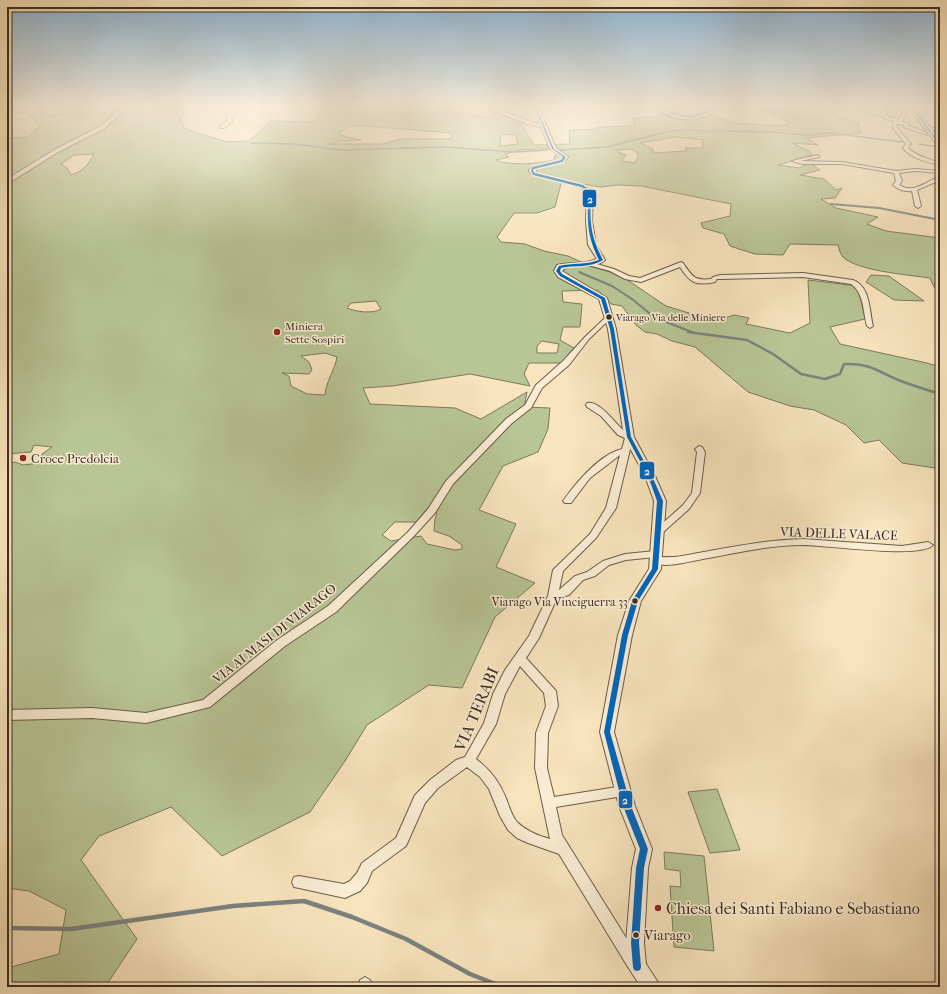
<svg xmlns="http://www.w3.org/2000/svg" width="947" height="994" viewBox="0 0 947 994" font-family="'IM FELL French Canon',serif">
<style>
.green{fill:#b8c595;stroke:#7b7a5c;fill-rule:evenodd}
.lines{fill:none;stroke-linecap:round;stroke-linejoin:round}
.stream-far3{stroke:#7b837f;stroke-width:1.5}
.stream-far2{stroke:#7b837f;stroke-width:2}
.stream-far1{stroke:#7b837f;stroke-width:2.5}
.stream{stroke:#7b837f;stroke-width:4.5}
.minor-casing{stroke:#6c5c49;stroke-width:2}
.tertiary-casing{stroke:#6c5c49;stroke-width:2}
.secondary-casing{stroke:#3e2e22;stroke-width:2}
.minor{fill:#faedd4;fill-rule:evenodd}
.tertiary{fill:#faedd4;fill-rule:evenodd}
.secondary{fill:#faedd4;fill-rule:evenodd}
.bus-1-casing{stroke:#faedd4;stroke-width:3}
.bus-1{fill:#0065bd;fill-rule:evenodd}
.bus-dot{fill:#3e2e22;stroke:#faedd4;stroke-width:1.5}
.poi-dot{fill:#8f2418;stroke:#faedd4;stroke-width:1.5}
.labels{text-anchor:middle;stroke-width:3;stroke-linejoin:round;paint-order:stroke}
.far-bus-label{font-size:10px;fill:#3e2e22;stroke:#faedd4;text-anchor:start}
.far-poi-label{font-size:11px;fill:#3e2e22;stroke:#faedd4;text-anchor:start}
.bus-label{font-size:12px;fill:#3e2e22;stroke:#faedd4;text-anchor:end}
.poi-label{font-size:13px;fill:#3e2e22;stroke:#faedd4;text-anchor:start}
.street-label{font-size:13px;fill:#3e2e22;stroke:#faedd4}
.near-bus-label{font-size:14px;fill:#3e2e22;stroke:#faedd4;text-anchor:start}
.near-street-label{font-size:16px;fill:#3e2e22;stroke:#faedd4}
.near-poi-label{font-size:16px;fill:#3e2e22;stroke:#faedd4;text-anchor:start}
.line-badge{stroke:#faedd4;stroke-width:1.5}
.badge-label{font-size:11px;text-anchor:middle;font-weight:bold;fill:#fff}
</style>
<rect width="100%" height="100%" fill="#f8e4bd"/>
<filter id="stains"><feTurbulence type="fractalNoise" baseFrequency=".005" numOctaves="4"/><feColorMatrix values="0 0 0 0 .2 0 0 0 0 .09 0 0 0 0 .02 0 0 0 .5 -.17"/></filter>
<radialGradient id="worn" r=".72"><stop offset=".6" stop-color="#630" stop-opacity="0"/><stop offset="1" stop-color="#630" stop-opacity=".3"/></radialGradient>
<g class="green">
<polygon points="7,104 26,104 27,108 41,107 42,113 46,116 66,114 79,108 79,104 128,104 102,127 56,150 7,182 7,138 28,137 39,126 27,113 17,112 7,108"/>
<path d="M130,104h58l-8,15 5,10 42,13 22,-1 22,-20 40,1 14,-15 -8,-3h124l1,6 48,8 6,-6 25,12 13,21 36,-1 -1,-14 28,-1v-2l39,-1 -3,-8 25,-2 42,3 16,-4 15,8 54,3 4,-4 -25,-12v-6h76l2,6 -12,4 28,9 3,10 -55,5 12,7 -26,-2 17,8 4,4 -35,10 21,3 11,-5 10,7 -20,5 24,4 12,11 6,-2 -7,10 -14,1 15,9 42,9 -11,7 19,7 54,7v53l-6,-4 -4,-9c-20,-3 -73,-7 -87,-21 -3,-3 -4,-8 -5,-12l-48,-1 -7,11 -28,-1 -25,-8 -6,-12 -21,-6 -2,-5 29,-7 1,-12 -90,-18 -24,-1 -17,2 -38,-7 -7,27 -18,6h-23l-17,24 4,5 24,2 19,7 24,5 22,10 30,9 46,31 49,15 19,-6 15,3 -3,6 44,9 20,-10 -2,-43 50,6 7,33 -35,8 10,17 87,19 13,4v115l-5,-14 -33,-5 -23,-23 -15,3 -18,-18 -32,-15 -24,-4 -42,-14 -53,-45 -23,-6 -15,-7 -12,-2 -9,-7 -14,-19 -11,-2 -13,-14 -36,1 1,11 19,2 -2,23h-17l-3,13 14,8 -11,15h-34l-5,11 6,12 -60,-12 -78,12 -29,2 7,16 85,4 26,11 46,-27 -3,15 26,1 -2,21 -10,23 -35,14 -24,44 37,14 -20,43 39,16 -40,34 -33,71 -33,-3 -62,40 -22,36 -35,51 -88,44 -51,-49 -72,29 -18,24 56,79 -32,48h-98v-19l52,-14 7,-44 -37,-19 -22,-3v-424l8,-2 8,3 17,-2 2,-9 10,-7 -18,-2 -3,7 -24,2v-271l40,-25 56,-31zM349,126h18l84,7v6h-50l-18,5h-54l11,-3 21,-1 -16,-3 -6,-4zM501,134l15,1 2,9 -18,2zM676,137l27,3v8h-18l2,3 -34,2v-4l-13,-6zM557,148l6,4 -8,3 -1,5c-15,4 -45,6 -58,0l13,-3 -4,-3 15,-4zM631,149l7,4v5l-4,5 -13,-2 5,-6 -8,-3 -1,-2zM94,154c-5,10 -12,18 -23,21l-4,-7 -6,-4 13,-9zM376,301l5,8c-8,5 -25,3 -34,-1l4,-5zM542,341l17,3 -2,9h-20v-7zM325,353l12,4c-2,13 -11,24 -12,38l-18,-1 -16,-8 -2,-10 -7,-3 27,1 3,-4 -3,-8 -8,-6zM427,509l10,4 -2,6 -1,12 15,5 13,9v4l-7,1 -28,-6 -6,-8 -30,5 -9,-6 13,-13h21z"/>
<polygon points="871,275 889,276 924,301 894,300 866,282"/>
<polygon points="717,789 740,850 710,853 688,792"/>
<polygon points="664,852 704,856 714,951 674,947 670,886 681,887 680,871 665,869"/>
</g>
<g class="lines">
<g class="stream-far3">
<polyline points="845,104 879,116"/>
<polyline points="251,143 294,144 341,150 444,147 515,152 548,150"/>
<polyline points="919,144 938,147"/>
<polyline points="560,150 607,147 670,131 684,130 769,132 808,135 831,133 902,142"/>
</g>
<g class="stream-far2">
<polyline points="831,204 879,208 940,220"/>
<polyline points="579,272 612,286 632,299 654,317 694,333"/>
</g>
<path class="stream-far1" d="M688,332l59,8 26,14 28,20 24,5 15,-5 4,-10c27,-1 34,8 57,17 13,5 26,9 39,13"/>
<polyline class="stream" points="7,928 71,929 233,906 304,901 352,917 406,939 470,974 503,987"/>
<defs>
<g id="minor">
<polygon points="241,104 245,105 231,117 233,121 224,128 220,128 220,126 228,120 226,116"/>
<polygon points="476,104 483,104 543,126 541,127 527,124"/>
<polygon points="693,104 700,104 715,111 712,112"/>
<path d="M872,104h6l5,3 4,9 12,4 8,-14h5v2h-3l-7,14 7,1 -1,2 19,8v2l-23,-8v-2l-8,-1 1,4 14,16 -3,4c8,8 21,11 32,15v2c-13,-3 -28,-6 -37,-17l3,-4 -13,-16v-7l-10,-3 -3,-9z"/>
<polygon points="933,128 940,128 940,130 931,130"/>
<path d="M817,155l2,1v1l-19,4 42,1 54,9 19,-2 25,2v2l-25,-2 -16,2 3,8 -3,4c15,9 27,-3 41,-9v4l-23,10 4,16 -3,2 -3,-2 -3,-15c-7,1 -13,-1 -19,-6l3,-4 -2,-8 -52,-9h-40l-10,-3z"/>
<path d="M590,262l24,7 15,7 11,2 41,-16 2,1c9,13 11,18 28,16l2,-2 7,-2 83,-2 50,7c18,7 16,31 20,46l-3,2 -3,-2c-4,-15 -3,-33 -16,-42l-48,-7 -83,2h-3l-2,3c-19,4 -25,1 -35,-15l-39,15 -16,-3 -15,-8 -22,-6 -1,-1z"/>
<polygon points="609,315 612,317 611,318 589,339 569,365 542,388 531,408 512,423 453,484 435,513 414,536 336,612 285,646 210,707 146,723 92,718 7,720 7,710 92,708 146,713 203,700 277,640 328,606 408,532 428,509 446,481 506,419 525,405 536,385 563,361 585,337 607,316"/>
<path d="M587,403c13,-2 27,19 36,27 3,3 7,4 10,7l-17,71 -20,30 -33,33 -4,19 16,-14 12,-4 16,-11 22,-7 30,-3 5,3 -5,3 -29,3 -17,5 -14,11 -12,4 -14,15 -12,3 -18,40 -13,20 30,33 2,15 -10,27 -1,35 7,29 69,-11 4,1 2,4 -2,4 -4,1 -67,11 6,28 76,122 2,5 -2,5 -5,2 -5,-2 -69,-113 -31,-11 -11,-5 -9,-8 -8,-14 -11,-27 -9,-12 -13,-10 -29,21 -13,15 -19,43 -34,25 -5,12 -7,8 -15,7 -46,-10 -5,-1 -2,-5 2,-5 5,-1 45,8 6,-3 7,-8 5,-10 34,-25 19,-43 15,-15 26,-20 9,-3 19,-34 9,-29 12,-24 24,-34 19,-40 5,-26 37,-36 16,-26 14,-53 -30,23 -19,25h-6l-2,-2c13,-18 37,-47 59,-52l3,-11 -7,-3 -17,-19 -14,-9 -1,-2zM520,666l24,27 2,13 -10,27 -1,35 15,71c-11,-3 -24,-8 -33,-17 -6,-7 -8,-17 -12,-26 -6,-15 -16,-27 -29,-37l20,-35 9,-30z"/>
<polygon points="699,446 702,447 705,452 700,493 689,509 660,535 654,535 652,533 654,531 683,505 692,493 697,452 695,449"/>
<path d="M803,539l99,7 26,-4 5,3c-11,14 -109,0 -130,0 -34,0 -67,8 -100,14 -16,3 -35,9 -51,4l-2,-2 2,-2c9,-3 20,-1 30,-3 40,-7 80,-16 121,-17z"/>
<polygon points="365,977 370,980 373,987 357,987 360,980"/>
</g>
<g id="tertiary">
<polygon points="126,104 131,104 105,128 58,152 7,184 7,179 54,150 101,126"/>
<path d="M532,104h5l19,44 12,9 -4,5 -28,7v4l48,12 9,6 -1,30 4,24 9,15c-11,10 -37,2 -43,11l45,27 9,31 18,108 21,39 11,25 -5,68 -20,32 -9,34 -18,97 21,74 17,43 -4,19 -4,75 2,21 15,23h-20l-13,-20 -2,-24 6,-75 4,-19 -17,-43 -19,-74 18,-97 11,-34 20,-32 5,-68 -9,-25 -21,-39 -16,-108 -9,-30 -41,-22 -4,-6 3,-6c13,-3 28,0 40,-6l-9,-14 -2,-24 1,-29 -7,-5 -48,-12 -3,-4 2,-4 29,-7 2,-3 -12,-8z"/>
</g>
<g id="secondary">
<path d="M651,104c13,0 22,12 36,13 15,0 25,-13 39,-13 -25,20 -51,21 -75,0z"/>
<polygon points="906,104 912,104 940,140 940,147 938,146"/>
</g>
</defs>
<use href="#minor" class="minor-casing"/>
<use href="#tertiary" class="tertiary-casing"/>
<use href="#secondary" class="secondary-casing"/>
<use href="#minor" class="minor"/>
<use href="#tertiary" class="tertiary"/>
<use href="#secondary" class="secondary"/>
<defs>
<g id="bus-1">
<path d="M533,104h2l19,45 12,8 -3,5 -29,7 -1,2 2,2 48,12 8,6c-1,28 -2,43 12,69 -13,8 -28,5 -42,8l-1,3 2,3 43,24 9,31 17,108 21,39 11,25 -5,68 -20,32 -10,34 -18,97 21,74 17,43 -4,19 -5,75 2,24 -1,3 -3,1 -3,-1 -1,-3 -2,-24 5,-75 4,-19 -17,-43 -19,-74 18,-97 10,-34 20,-32 5,-68 -9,-25 -21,-39 -17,-108 -9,-30 -41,-23 -4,-5 3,-5c13,-3 27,-1 40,-6 -13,-26 -12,-41 -10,-69l-8,-4 -48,-12 -2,-4 1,-4 29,-7 2,-3 -11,-8z"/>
<path d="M654,104h3c27,16 36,16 63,0h3c-28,18 -41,18 -69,0z"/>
<polygon points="908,104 910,104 940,143 940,146"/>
</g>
</defs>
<use href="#bus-1" class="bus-1-casing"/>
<use href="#bus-1" class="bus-1"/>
</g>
<linearGradient id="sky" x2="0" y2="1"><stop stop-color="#8db7d7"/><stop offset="0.43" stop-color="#fcf3e1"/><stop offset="1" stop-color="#fcf3e1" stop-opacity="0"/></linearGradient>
<rect width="947" height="244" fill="url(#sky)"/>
<g class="bus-dot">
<circle cx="609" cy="317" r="3.5"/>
<circle cx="635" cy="601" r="3.5"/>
<circle cx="636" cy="935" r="3.5"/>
</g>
<g class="poi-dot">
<circle cx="277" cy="332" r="4"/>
<circle cx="23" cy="458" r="4"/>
<circle cx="658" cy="908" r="4"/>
</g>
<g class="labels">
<g class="far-bus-label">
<text x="616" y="321">Viarago Via delle Miniere</text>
</g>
<g class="far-poi-label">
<text x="285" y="330">Miniera<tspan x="285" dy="13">Sette Sospiri</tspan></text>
</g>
<g class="bus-label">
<text x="628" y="606">Viarago Via Vinciguerra 33</text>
</g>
<g class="poi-label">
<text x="31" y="463">Croce Predolcia</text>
</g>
<g class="street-label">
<text transform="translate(839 533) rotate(2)" y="5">VIA DELLE VALACE</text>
<text transform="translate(274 633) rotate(-38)" y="5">VIA AI MASI DI VIARAGO</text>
</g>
<g class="near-bus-label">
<text x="644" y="940">Viarago</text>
</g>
<g class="near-street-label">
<text transform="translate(476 709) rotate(-67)" y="6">VIA TERABI</text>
</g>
<g class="near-poi-label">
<text x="666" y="914">Chiesa dei Santi Fabiano e Sebastiano</text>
</g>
</g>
<g class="line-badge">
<rect x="582" y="189" width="15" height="19" rx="4" fill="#0065bd"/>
<rect x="639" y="461" width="16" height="19" rx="4" fill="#0065bd"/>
<rect x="618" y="790" width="15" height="19" rx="4" fill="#0065bd"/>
</g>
<g class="badge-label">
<text x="590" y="203">2</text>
<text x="647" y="475">2</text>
<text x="625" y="804">2</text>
</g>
<rect width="947" height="994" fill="none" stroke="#f8e4bd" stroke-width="24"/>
<rect x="8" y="8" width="931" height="978" fill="none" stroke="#3e2e22" stroke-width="2"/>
<rect x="12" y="12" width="923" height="970" fill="none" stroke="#3e2e22"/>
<rect width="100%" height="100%" filter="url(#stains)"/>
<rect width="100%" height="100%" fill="url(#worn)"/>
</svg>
